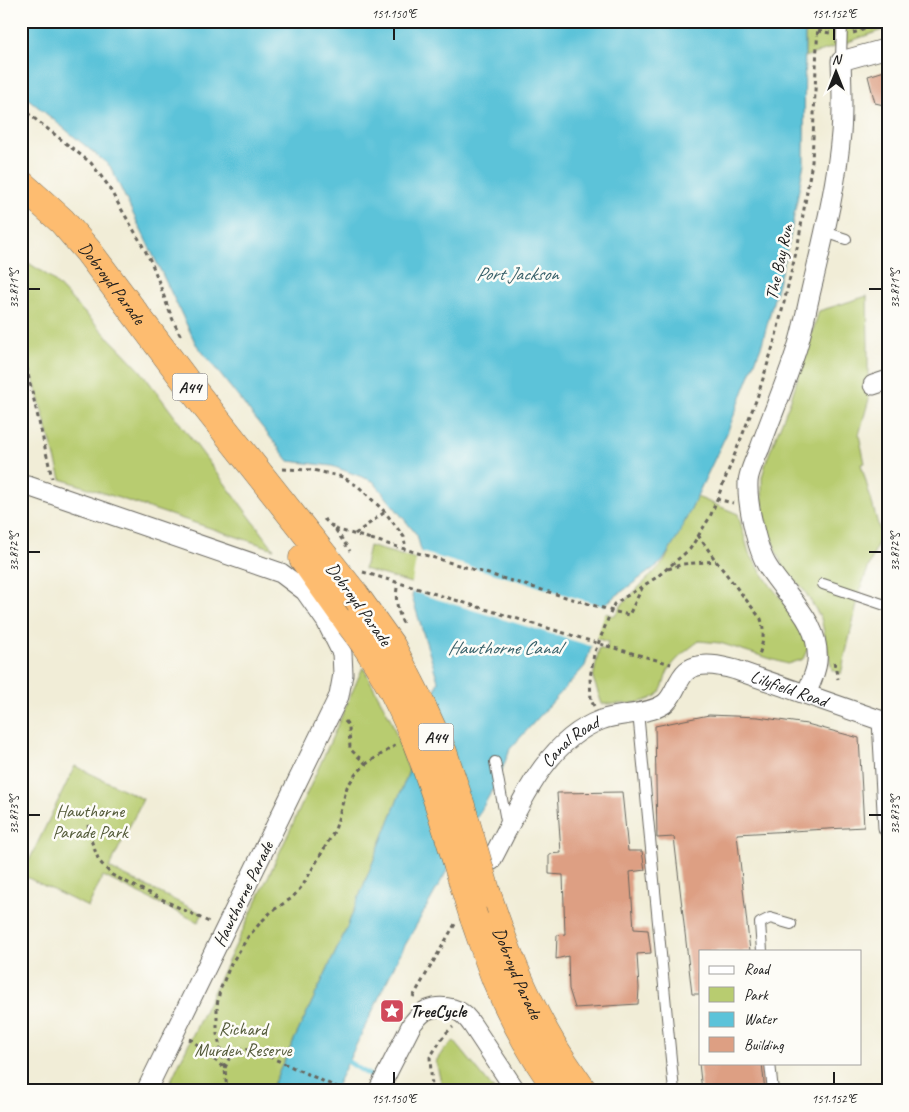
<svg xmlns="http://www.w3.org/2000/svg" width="909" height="1112" viewBox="0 0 909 1112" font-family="Caveat,sans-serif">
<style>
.green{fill:#b8cc70;stroke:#6a7446}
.water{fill:#5cc3d9;stroke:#3c707a}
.pier{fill:#f1edd7}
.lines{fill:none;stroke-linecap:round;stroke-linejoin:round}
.stream{stroke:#5cc3d9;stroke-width:5}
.building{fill:#dd9f83}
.service-casing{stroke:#67655d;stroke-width:12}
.minor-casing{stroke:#67655d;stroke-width:21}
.trunk-casing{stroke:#67655d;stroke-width:29}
.path{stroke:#67655d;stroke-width:3;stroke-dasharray:4 4;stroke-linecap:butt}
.service{stroke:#fff;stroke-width:10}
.minor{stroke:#fff;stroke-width:19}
.trunk{stroke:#fdbc6f;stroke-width:28}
.trunk-bridge-casing{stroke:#67655d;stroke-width:29;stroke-linecap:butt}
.path-bridge{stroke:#67655d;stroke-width:3;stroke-dasharray:4 4;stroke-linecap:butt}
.trunk-bridge{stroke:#fdbc6f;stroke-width:28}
.ticks{fill:none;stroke:#1c1c1c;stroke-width:2}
.labels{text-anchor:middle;stroke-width:5;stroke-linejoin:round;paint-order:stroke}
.shield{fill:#fdfcf7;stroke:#605f5e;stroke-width:1}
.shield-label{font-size:16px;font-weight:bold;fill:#1c1c1c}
.street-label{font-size:18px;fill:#1c1c1c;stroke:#fdfcf7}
.park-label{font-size:18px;fill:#535a39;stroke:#fdfcf7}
.poi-label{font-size:18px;font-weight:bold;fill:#1c1c1c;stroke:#fdfcf7;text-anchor:start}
.water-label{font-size:19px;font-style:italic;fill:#365f68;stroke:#fdfcf7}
.neatline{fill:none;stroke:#1c1c1c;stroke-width:2}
.ticks-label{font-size:12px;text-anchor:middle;fill:#1c1c1c}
</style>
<rect width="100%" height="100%" fill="#fdfcf7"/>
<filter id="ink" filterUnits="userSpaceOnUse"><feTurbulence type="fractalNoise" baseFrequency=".02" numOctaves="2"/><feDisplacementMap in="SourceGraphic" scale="10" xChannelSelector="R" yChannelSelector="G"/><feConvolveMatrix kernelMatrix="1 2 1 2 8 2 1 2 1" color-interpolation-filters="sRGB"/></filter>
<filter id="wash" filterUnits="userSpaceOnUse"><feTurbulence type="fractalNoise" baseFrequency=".0096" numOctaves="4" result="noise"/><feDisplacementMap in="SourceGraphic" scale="20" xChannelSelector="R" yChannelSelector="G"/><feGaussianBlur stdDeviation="1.12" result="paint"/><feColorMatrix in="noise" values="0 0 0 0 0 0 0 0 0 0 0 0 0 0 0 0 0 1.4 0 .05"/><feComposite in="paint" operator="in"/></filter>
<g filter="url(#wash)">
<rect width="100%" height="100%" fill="#f1edd7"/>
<g class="green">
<polygon points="805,21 888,21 888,28 805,57"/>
<polygon points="21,258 50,277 140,370 274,549 61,479 21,336"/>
<polygon points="867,296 868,343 868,373 869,399 859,435 865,463 861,464 881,535 861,587 841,674 832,670 821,618 802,587 787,573 777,554 764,515 762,492 762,477 767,459 791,399 819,311"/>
<path d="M697,497l41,17 11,39 21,32 27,33 11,30 -5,11 -16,5 -67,-21 -21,-2c-12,9 -23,17 -31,30 -4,8 -4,19 -12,25 -13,9 -38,8 -54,8l-9,-26 6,-30 7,2 2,-8 -244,-73 5,-23 246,70 8,-13 41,-41z"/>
<path d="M363,667l28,53 18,51 -64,161 -75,159h-104c67,-141 136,-281 197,-424z"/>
<polygon points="75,766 143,799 109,868 203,914 198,922 103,876 88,907 22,875"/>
<polygon points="454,1041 495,1091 450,1091 441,1083 436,1061 443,1051"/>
</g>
<polygon class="water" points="21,21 805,21 804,163 789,242 762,344 727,433 676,540 662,562 605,604 585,666 510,749 498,780 399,956 334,1091 270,1091 345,932 409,771 438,681 412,597 421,550 417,535 373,481 332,466 289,461 196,344 110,166 21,93"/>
<polygon class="pier" points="418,551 607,607 594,647 410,591"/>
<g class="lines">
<polyline class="stream" points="344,1059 378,1081"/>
</g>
<g id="blocks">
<g class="building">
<polygon points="888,70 888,106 875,103 868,76"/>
<polygon points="709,715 758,717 807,724 859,738 864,827 737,834 750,951 700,951 700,994 692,994 674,837 657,838 655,726"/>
<polygon points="622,792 628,851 642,851 645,870 630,872 634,929 648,930 651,953 637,954 639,988 638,1004 575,1008 569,989 568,956 556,959 557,935 565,934 563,875 549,874 549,854 561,853 557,793"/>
<polygon points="699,1063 762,1063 765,1091 702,1091"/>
</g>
</g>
</g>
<g filter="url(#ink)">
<use href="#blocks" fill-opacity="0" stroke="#67655d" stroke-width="1"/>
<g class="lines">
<defs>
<g id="service">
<polyline points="841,61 842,21"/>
<polyline points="825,232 846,239"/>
<polyline points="823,584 888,606"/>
<polyline points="638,712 674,1091"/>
<polyline points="495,762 507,826"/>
<polyline points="762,951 760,923 770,918 791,924"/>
<polyline points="770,1063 773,1091"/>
</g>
<g id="minor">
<polyline points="873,385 888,380"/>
<polyline points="21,486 28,486 60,497 281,573 305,591 326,621 342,653 343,674 339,696 146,1091"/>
<path d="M806,694c4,-10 10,-21 11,-32 4,-40 -30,-64 -49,-95 -11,-17 -21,-63 -20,-84 0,-10 8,-26 12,-35 12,-33 26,-66 37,-100 7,-22 11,-47 17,-70 11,-47 23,-96 27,-145 2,-24 1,-48 0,-72l47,-13"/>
<polyline points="882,721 888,828"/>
<path id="s1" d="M491,861c27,-50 52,-119 110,-141 19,-7 47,-5 63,-16 7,-5 9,-12 13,-19 3,-5 6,-12 11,-15 13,-9 34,-4 48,0l152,53"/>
<path d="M378,1091l34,-67c4,-5 9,-11 15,-14 12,-5 29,-3 38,6 3,3 6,7 8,10l43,65"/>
</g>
<g id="trunk">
<path id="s2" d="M21,184l41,37 26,30 97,129 170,215"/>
<polyline points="303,558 350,624"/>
<path id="s3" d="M487,894c17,52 37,104 66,152 9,15 20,30 30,45"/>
<path d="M474,918c7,20 14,41 22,62 17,39 37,77 63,111"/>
</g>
</defs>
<use href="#service" class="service-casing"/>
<use href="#minor" class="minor-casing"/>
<use href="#trunk" class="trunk-casing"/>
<g class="path">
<polyline points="818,31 830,33"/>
<polyline points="853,33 888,22"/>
<path d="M21,108l70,55 16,21c14,26 31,51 44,78 11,25 17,52 31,76"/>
<polyline points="21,344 52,478"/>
<polyline points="283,469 313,470 343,477 359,487 385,512 404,537 405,544"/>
<polyline points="716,499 733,503"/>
<polyline points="324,519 335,529 350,551"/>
<polyline points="335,529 371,539"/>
<polyline points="355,534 385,512"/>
<path d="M698,535l18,26 45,58c4,13 2,24 -2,36"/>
<polyline points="668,569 683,564 716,561"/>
<path d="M397,588c-2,13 1,23 6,36"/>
<polyline points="616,612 629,615 643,586"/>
<polyline points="607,646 671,664"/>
<polyline points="834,662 838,679"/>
<polyline points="594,706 591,700 590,678 594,654 614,604 657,577 690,549 710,517 757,398 775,340 798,244 812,162 818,21"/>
<polyline points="345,721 349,726 350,749 366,764"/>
<polyline points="88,825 91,840 99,861 112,875 211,923"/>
<polyline points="413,997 455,924"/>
<polyline points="189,1039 192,1040 225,1069"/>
<polyline points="225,1068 232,1052 243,1049 259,1052 345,1091"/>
<polyline points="227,1091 225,1069 217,1034 217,1005 220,990 231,964 248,937 261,922 272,911 292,898 303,885 335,830 347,787 355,775 366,764 396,745"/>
<polyline points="435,1091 432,1088 430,1057 445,1034 453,1027"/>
</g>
<use href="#service" class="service"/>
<use href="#minor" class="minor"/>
<use href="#trunk" class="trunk"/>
<defs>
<g id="trunk-bridge">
<polyline points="355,595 392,647 420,702 443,752 461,806 487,894"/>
<path d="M350,624c67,84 92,193 124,294"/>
</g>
</defs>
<use href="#trunk-bridge" class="trunk-bridge-casing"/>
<g class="path-bridge">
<polyline points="371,539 616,612"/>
<polyline points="363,572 607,646"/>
</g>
<use href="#trunk-bridge" class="trunk-bridge"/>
</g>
</g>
<path class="ticks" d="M394,28v12M834,28v12M28,289h12M869,289h13M28,552h12M869,552h13M28,815h12M869,815h13M394,1072v12M834,1072v12"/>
<defs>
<symbol id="sight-square" viewBox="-11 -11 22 22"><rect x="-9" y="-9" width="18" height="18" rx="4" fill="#d1495b" stroke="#fdfcf7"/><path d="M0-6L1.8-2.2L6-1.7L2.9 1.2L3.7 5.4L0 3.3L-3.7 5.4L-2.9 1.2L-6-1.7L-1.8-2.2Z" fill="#fff"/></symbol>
</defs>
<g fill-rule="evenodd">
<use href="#sight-square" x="378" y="997" width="28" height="28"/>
</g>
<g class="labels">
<g class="shield">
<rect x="172.5" y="373.5" width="35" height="27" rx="4"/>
<rect x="418.5" y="723.5" width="35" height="27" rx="4"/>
</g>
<g class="shield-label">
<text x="190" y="393">A44</text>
<text x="436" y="743">A44</text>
</g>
<g class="street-label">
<text transform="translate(779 262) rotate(-78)" y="6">The Bay Run</text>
<text dy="6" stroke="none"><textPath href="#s2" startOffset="135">Dobroyd Parade</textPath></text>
<text transform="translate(359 604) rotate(54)" y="6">Dobroyd Parade</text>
<text dy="6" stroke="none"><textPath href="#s1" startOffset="396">Lilyfield Road</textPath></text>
<text dy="6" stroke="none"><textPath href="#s1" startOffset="145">Canal Road</textPath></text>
<text transform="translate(243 894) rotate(-64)" y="6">Hawthorne Parade</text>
<text dy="6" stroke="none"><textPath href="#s3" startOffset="85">Dobroyd Parade</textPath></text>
</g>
<g class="park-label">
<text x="90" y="817">Hawthorne<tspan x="90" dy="21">Parade Park</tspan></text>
<text x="243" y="1035">Richard<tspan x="243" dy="21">Murden Reserve</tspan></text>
</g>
<g class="poi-label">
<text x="410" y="1017">TreeCycle</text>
</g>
<g class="water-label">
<text x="517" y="280">Port Jackson</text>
<text x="504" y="654">Hawthorne Canal</text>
</g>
</g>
<rect width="909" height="1112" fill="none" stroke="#fdfcf7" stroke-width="55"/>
<rect x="699" y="950" width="162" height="115" fill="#fdfcf7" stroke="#a3a29f"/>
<rect x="709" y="966" width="25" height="8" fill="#ffffff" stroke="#a3a29f"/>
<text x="744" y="974" font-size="15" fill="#1c1c1c">Road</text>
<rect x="709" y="987" width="25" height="15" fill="#b8cc70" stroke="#a3a29f"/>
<text x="744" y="1000" font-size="15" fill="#1c1c1c">Park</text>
<rect x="709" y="1012" width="25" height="15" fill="#5cc3d9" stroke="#a3a29f"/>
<text x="744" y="1024" font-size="15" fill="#1c1c1c">Water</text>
<rect x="709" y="1037" width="25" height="15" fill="#dd9f83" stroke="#a3a29f"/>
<text x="744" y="1050" font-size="15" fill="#1c1c1c">Building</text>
<g transform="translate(836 72)" stroke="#fdfcf7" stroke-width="4" paint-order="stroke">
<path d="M0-4L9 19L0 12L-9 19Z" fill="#1c1c1c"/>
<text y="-8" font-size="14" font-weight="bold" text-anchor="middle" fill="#1c1c1c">N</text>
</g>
<rect x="28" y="28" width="854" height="1056" class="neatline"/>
<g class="ticks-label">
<text x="394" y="18">151.150°E</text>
<text x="834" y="18">151.152°E</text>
<text transform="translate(14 289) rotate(-90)" y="4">33.871°S</text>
<text transform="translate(895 289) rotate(-90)" y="4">33.871°S</text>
<text transform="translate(14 552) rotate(-90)" y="4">33.872°S</text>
<text transform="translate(895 552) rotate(-90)" y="4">33.872°S</text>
<text transform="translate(14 815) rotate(-90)" y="4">33.873°S</text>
<text transform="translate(895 815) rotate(-90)" y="4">33.873°S</text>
<text x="394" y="1103">151.150°E</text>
<text x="834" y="1103">151.152°E</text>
</g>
</svg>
